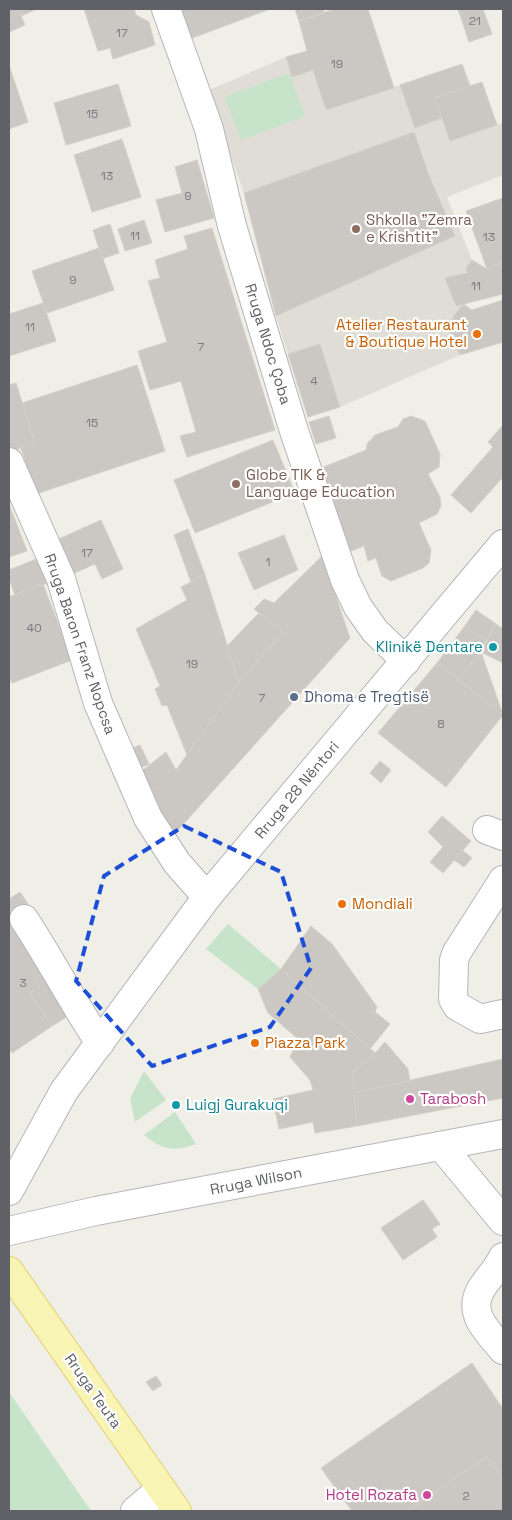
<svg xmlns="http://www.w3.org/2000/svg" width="512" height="1520" viewBox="0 0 512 1520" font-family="'Space Grotesk',sans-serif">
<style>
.education{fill:#dfddd6}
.green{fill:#c7e4ca}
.building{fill:#cbc8c4;stroke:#d3d1c6}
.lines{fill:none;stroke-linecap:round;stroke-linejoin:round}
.minor-casing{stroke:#b4b6ba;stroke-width:30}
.major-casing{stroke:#e4d06c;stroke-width:30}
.minor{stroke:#fff;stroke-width:28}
.major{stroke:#f7f4b4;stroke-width:28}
.marked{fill:none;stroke:#1d4ed8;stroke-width:4;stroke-dasharray:10 6;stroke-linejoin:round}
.education-dot{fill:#8d6e63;stroke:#fff;stroke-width:2}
.food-dot{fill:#e8710a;stroke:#fff;stroke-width:2}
.culture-dot{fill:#0f9aa8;stroke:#fff;stroke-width:2}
.service-dot{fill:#5c6f8a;stroke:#fff;stroke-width:2}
.hotel-dot{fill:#d1479c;stroke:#fff;stroke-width:2}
.labels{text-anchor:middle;stroke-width:4.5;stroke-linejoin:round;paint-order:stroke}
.number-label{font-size:12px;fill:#7a7b7e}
.education-label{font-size:15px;fill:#785e54;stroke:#fff;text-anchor:start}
.food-label{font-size:15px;fill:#c56008;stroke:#fff;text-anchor:start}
.street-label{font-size:15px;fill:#5f6166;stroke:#fff}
.culture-label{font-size:15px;fill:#0d838f;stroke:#fff;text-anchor:end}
.service-label{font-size:15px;fill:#4e5e75;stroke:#fff;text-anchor:start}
.hotel-label{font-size:15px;fill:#b23c85;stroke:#fff;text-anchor:start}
</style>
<rect width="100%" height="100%" fill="#efeee7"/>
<polygon class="education" points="286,57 313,70 326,110 462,64 470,86 482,82 497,125 503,123 503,175 447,197 472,260 466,268 463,304 446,326 460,355 340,407 308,417 276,316 244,193 207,91"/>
<g class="green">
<polygon points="289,73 305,116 241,140 225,97"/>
<polygon points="228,924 281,969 258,989 206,949"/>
<polygon points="144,1071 166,1100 135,1122 130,1099"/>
<path d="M175,1112l21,32c-23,8 -33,6 -52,-9z"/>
<polygon points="9,1392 91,1511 9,1511"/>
</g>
<g class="building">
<polygon points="9,9 18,9 25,25 9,32"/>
<polygon points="18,9 37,9 21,16"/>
<polygon points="84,9 134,9 136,15 149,22 155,45 113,59 110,48 98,51"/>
<polygon points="178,9 270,9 187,40"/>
<polygon points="295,9 323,9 324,12 299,21"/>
<polygon points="335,9 368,9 394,88 326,110 313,70 292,77 286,57 307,51 299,21"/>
<polygon points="458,9 483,9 492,34 469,42"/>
<polygon points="462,64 470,86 435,98 442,118 415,128 400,85"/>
<polygon points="10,68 28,122 9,129 9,69"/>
<polygon points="482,82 497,125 450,141 435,98"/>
<polygon points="118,84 131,126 66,145 54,103"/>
<polygon points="414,132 428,173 455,236 276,316 244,193"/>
<polygon points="122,139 141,197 92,212 74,155"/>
<polygon points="197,160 214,218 165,232 156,200 182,193 175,167"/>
<polygon points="503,198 503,263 487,269 466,211"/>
<polygon points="144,220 152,243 125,251 118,229"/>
<polygon points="110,224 119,253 102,259 93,230"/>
<polygon points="212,228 275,430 187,457 180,436 196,432 181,381 150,390 138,351 167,342 148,281 160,278 155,260 188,249 184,236"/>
<polygon points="99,248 114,290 47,313 32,271"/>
<polygon points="472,260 487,269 503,263 503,294 456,306 445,278 467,273 466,268"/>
<polygon points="503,300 503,342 460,355 446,326 463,304 472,310"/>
<polygon points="43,303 56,341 9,356 9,314"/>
<polygon points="320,344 340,407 308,417 288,354"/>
<polygon points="137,365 165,451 36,494 21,448 35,443 22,403"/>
<polygon points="16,383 35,443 9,452 9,385"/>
<polygon points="329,416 336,438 316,444 309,422"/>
<polygon points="411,416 425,421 440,454 439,467 428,474 440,497 441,506 437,514 419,523 431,550 429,563 423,568 391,581 382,576 376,558 368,561 364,546 351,551 319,469 366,450 367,444 375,435 398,427 403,419"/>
<polygon points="503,425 503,477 471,513 451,495 493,447 488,442"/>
<polygon points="273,440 295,493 195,533 174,480"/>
<polygon points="9,504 27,551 9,557"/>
<polygon points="101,520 123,569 102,579 95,564 68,576 52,542"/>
<polygon points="188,529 205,575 191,582 174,535"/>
<polygon points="284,535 298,570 254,590 238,553"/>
<polygon points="322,556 350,638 171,838 134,777 166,752 176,770 239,682 283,632 254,609 264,599 274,603"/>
<polygon points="39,558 48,583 15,595 9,579 9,570"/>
<polygon points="205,575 239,682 187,755 167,705 162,706 155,689 160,686 136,629 187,600 181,587"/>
<polygon points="43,584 72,660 12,683 9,676 9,597"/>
<polygon points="476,610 496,624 486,641 464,627"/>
<polygon points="259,613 283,632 239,682 227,646"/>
<polygon points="496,624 503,629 503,663 481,652"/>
<polygon points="464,627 486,641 481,652 455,639"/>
<polygon points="455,639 481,652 458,679 437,663"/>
<polygon points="481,652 503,715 458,679"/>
<polygon points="437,663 503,715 446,787 378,733"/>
<polygon points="140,745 149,764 137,769 128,750"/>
<polygon points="380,761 391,770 381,783 370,773"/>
<polygon points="442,816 471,841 443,873 430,862 443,847 428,832"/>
<polygon points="462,850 472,858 464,867 454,860"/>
<polygon points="20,892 28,904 11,915 9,899"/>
<polygon points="9,917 46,972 35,979 40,987 30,993 52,1026 12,1053 9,1048"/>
<polygon points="311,926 332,944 377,1007 375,1012 390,1024 370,1049 281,969"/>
<polygon points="281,969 375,1053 353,1072 357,1126 315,1133 313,1122 279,1129 273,1099 313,1090 310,1080 290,1057 298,1039 268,1013 258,989"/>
<polygon points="46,972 73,1013 52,1026 30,993 40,987 35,979"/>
<polygon points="385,1042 408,1069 410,1081 354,1093 353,1072 375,1053"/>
<polygon points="503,1059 503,1098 357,1126 354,1093"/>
<polygon points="423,1200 440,1224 432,1229 437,1237 403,1260 381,1228"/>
<polygon points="472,1363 503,1409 503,1480 487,1457 407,1511 352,1511 321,1468"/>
<polygon points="156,1376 162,1385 153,1391 146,1382"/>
<polygon points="487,1457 503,1480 503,1511 407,1511"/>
</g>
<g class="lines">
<defs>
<g id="minor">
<polyline points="166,9 209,129 232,226 294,431 345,580 358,607 375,631 406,661"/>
<polyline points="9,462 61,579 98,703 148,818 177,863 207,897"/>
<polyline points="487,830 503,836"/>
<polyline points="503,880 457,952 454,960 453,999 457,1006 480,1019 503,1014"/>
<path d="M24,919c27,41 49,84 76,124"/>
<polyline points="441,1146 503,1221"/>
<polyline points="9,1191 64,1091 207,897 503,544"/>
<polyline points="9,1231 96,1211 503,1134"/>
<path d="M503,1257c-5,11 -13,19 -20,29 -18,26 4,45 20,64"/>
<polyline points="135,1511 161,1489"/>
</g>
<polyline id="major" points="9,1271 177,1511"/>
</defs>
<use href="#minor" class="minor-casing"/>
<use href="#major" class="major-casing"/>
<use href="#minor" class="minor"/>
<use href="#major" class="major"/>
</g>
<path class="marked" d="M184,826l97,46 30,96 -41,59 -118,39 -76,-85 28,-105z"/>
<g class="education-dot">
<circle cx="356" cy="229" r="5"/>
<circle cx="236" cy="484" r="5"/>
</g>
<g class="food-dot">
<circle cx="477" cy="334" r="5"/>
<circle cx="342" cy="904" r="5"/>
<circle cx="255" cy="1043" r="5"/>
</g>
<g class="culture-dot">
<circle cx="493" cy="647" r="5"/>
<circle cx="176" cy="1105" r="5"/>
</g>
<circle class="service-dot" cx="294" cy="697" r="5"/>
<g class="hotel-dot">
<circle cx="410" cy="1099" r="5"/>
<circle cx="427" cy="1495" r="5"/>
</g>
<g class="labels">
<g class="number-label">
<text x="475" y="25">21</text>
<text x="122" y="37">17</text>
<text x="337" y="68">19</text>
<text x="92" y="118">15</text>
<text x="107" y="180">13</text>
<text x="188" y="200">9</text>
<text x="135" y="240">11</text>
<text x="489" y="241">13</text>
<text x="73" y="284">9</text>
<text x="476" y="290">11</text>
<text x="30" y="331">11</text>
<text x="201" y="351">7</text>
<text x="314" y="385">4</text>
<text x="92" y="427">15</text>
<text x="87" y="557">17</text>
<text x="268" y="566">1</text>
<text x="34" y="632">40</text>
<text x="192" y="668">19</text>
<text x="262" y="702">7</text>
<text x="441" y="728">8</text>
<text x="23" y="987">3</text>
<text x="466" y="1500">2</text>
</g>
<g class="education-label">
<text x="366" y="225">Shkolla "Zemra<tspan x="366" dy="17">e Krishtit"</tspan></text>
<text x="246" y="480">Globe TIK &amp;<tspan x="246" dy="17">Language Education</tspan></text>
</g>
<g class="food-label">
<text x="467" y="330" text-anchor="end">Atelier Restaurant<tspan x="467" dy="17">&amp; Boutique Hotel</tspan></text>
<text x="352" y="909">Mondiali</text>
<text x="265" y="1048">Piazza Park</text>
</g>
<g class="street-label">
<text transform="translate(268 344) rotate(73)" y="5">Rruga Ndoc Çoba</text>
<text transform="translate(80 644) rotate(71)" y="5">Rruga Baron Franz Nopcsa</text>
<text transform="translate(297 790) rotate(-50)" y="5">Rruga 28 Nëntori</text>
<text transform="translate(256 1181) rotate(-11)" y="5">Rruga Wilson</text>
<text transform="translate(93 1391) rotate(55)" y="5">Rruga Teuta</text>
</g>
<g class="culture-label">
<text x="483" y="652">Klinikë Dentare</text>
<text x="186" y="1110" text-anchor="start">Luigj Gurakuqi</text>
</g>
<g class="service-label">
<text x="304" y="702">Dhoma e Tregtisë</text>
</g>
<g class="hotel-label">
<text x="420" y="1104">Tarabosh</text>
<text x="417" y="1500" text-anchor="end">Hotel Rozafa</text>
</g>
</g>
<rect width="512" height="1520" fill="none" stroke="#5f6166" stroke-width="20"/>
</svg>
